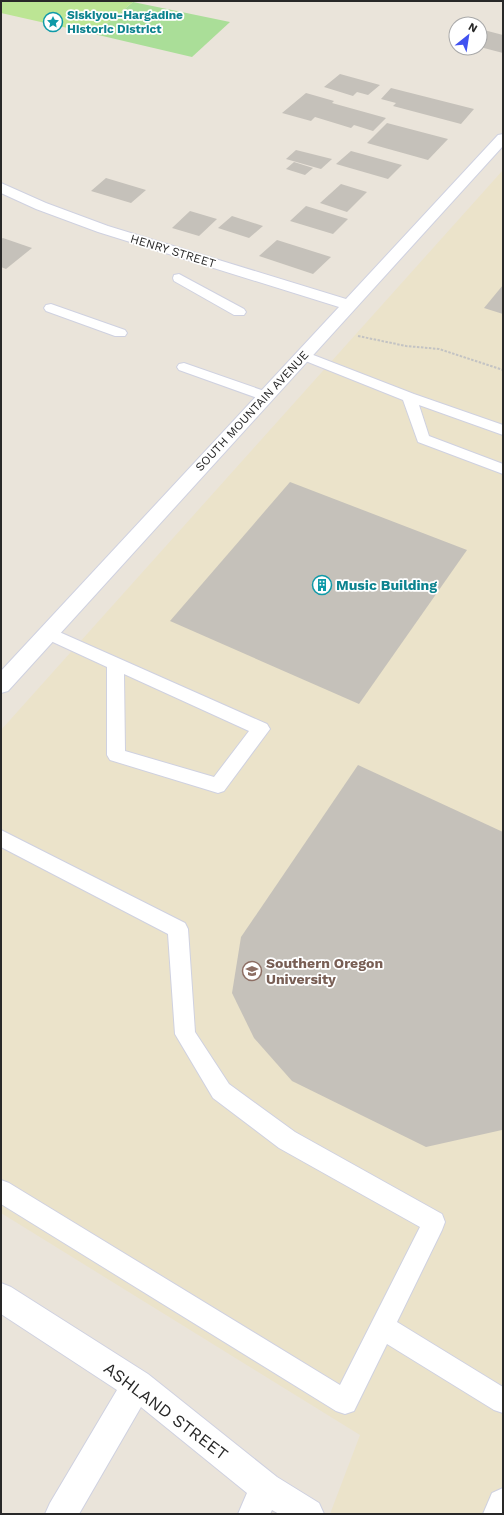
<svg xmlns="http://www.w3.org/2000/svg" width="504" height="1515" viewBox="0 0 504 1515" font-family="'Work Sans',sans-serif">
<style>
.education{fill:#ebe3ca}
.green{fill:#aade98}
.pitch{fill:#bce594}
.building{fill:#c5c1ba}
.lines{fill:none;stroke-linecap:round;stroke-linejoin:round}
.service-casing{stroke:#cfd1e0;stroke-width:2}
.minor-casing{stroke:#cfd1e0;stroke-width:2}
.path{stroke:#c3c3c3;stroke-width:2;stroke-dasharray:2.5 1.5;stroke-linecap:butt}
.service{fill:#fff;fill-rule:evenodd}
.minor{fill:#fff;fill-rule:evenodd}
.labels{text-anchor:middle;stroke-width:3.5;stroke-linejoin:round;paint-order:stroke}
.far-culture-label{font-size:12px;font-weight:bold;fill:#0d838f;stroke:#fff;text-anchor:start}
.far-street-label{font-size:12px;fill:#282828;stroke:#fff}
.culture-label{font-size:14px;font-weight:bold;fill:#0d838f;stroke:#fff;text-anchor:start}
.education-label{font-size:14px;font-weight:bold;fill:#785e54;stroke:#fff;text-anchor:start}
.near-street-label{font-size:17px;fill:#282828;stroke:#fff}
</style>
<rect width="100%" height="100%" fill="#eae4da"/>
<polygon class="education" points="503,170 503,1514 330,1514 360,1435 1,1213 1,730"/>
<polygon class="green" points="133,2 230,22 192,57 94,34"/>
<polygon class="pitch" points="1,1 130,1 133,2 94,34 1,13"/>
<g class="building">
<polygon points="480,29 503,35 503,53 480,47"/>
<polygon points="340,74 380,85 368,95 357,92 353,96 324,87"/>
<polygon points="391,88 474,109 461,124 393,106 396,103 381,99"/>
<polygon points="306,93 334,101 332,103 386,118 373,131 354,125 351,128 315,117 311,121 282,113"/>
<polygon points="387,123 448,139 428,160 367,143"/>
<polygon points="296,150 332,159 321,169 286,159"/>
<polygon points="351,151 402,165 388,179 336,164"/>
<polygon points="294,162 313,168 305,175 286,169"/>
<polygon points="106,178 146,190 131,203 91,191"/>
<polygon points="341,184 367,192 347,212 320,203"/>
<polygon points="306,206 348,219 333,234 290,221"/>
<polygon points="190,211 217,219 199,236 172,228"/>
<polygon points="232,216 263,226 249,238 218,228"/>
<polygon points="3,238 32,248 6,269 1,267 1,239"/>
<polygon points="277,240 331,257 313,274 259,256"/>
<polygon points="503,285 503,314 484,308"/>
<polygon points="290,482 467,550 359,704 170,621"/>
<polygon points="358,765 503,832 502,1130 426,1147 292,1081 254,1038 232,993 241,937"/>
</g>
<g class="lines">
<defs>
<g id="service">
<polygon points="179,274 244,309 246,312 244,315 234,315 174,281 173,278 174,275"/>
<polygon points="51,304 125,330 127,333 125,336 115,336 46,311 44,308 46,305"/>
<polygon points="303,351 414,394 503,425 503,435 419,405 429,436 503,464 503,474 418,442 403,400 298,358 296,355 298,352"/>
<polygon points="184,363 270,393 272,396 270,399 265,400 260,399 179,370 177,367 179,364"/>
<path d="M48,627l219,97 3,5 -46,62 -6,2 -108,-33 -3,-5v-88l-65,-30 -2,-4 2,-4zM124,674l125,57 -35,46 -89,-26z"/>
<polygon points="1,830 185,923 188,929 195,1032 229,1084 295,1132 442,1214 445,1222 442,1230 397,1322 503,1387 503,1413 494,1410 387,1344 354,1411 345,1414 336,1411 1,1204 1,1180 9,1183 340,1385 420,1227 279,1148 213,1098 175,1034 168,934 1,847"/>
</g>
<g id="minor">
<polygon points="503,134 503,146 8,691 1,693 1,671 339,307 98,232 36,209 1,193 1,183 46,203 108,226 346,299 498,135"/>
<polygon points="1,1283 11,1287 148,1374 277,1477 319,1503 324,1514 279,1514 272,1510 270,1514 238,1514 247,1493 141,1407 79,1514 45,1514 50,1503 117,1390 1,1314"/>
<polygon points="503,1488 503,1514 483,1514 492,1493"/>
</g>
</defs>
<use href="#service" class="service-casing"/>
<use href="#minor" class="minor-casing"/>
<polyline class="path" points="358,336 406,346 439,349 503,370"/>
<use href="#service" class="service"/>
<use href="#minor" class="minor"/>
</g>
<defs>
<symbol id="sight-ring" viewBox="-11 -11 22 22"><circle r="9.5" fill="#fff" stroke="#0f9aa8" stroke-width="1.5"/><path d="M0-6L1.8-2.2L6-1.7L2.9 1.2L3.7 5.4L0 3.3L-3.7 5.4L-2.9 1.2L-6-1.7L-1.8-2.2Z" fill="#0f9aa8"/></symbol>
<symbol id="building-ring" viewBox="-11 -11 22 22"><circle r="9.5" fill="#fff" stroke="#0f9aa8" stroke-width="1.5"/><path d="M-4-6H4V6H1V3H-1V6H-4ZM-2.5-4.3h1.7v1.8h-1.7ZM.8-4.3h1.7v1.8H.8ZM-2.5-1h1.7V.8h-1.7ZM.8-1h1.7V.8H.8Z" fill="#0f9aa8"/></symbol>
<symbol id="university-ring" viewBox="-11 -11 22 22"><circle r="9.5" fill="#fff" stroke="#8d6e63" stroke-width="1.5"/><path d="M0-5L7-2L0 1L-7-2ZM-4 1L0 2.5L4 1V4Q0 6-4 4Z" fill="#8d6e63"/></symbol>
</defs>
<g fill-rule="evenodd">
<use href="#sight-ring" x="42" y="11" width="22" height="22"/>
<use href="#building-ring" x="311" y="574" width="22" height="22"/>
<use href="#university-ring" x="241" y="960" width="22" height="22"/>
</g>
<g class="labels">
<g class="far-culture-label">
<text x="67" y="19">Siskiyou-Hargadine<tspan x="67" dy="14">Historic District</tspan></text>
</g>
<g class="far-street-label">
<text transform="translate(173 251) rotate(17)" y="4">HENRY STREET</text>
<text transform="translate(252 411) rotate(-47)" y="4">SOUTH MOUNTAIN AVENUE</text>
</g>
<g class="culture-label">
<text x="336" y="590">Music Building</text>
</g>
<g class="education-label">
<text x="266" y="968">Southern Oregon<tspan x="266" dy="16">University</tspan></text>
</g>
<g class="near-street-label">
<text transform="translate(166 1411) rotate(37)" y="6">ASHLAND STREET</text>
</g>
</g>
<rect width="504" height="1515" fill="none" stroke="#282828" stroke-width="4"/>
<g transform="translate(468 36) rotate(30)"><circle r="19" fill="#ffffff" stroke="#a9a9a9"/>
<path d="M0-3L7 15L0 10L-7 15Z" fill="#4052f0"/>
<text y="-6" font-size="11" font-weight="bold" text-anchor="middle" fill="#282828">N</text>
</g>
</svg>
